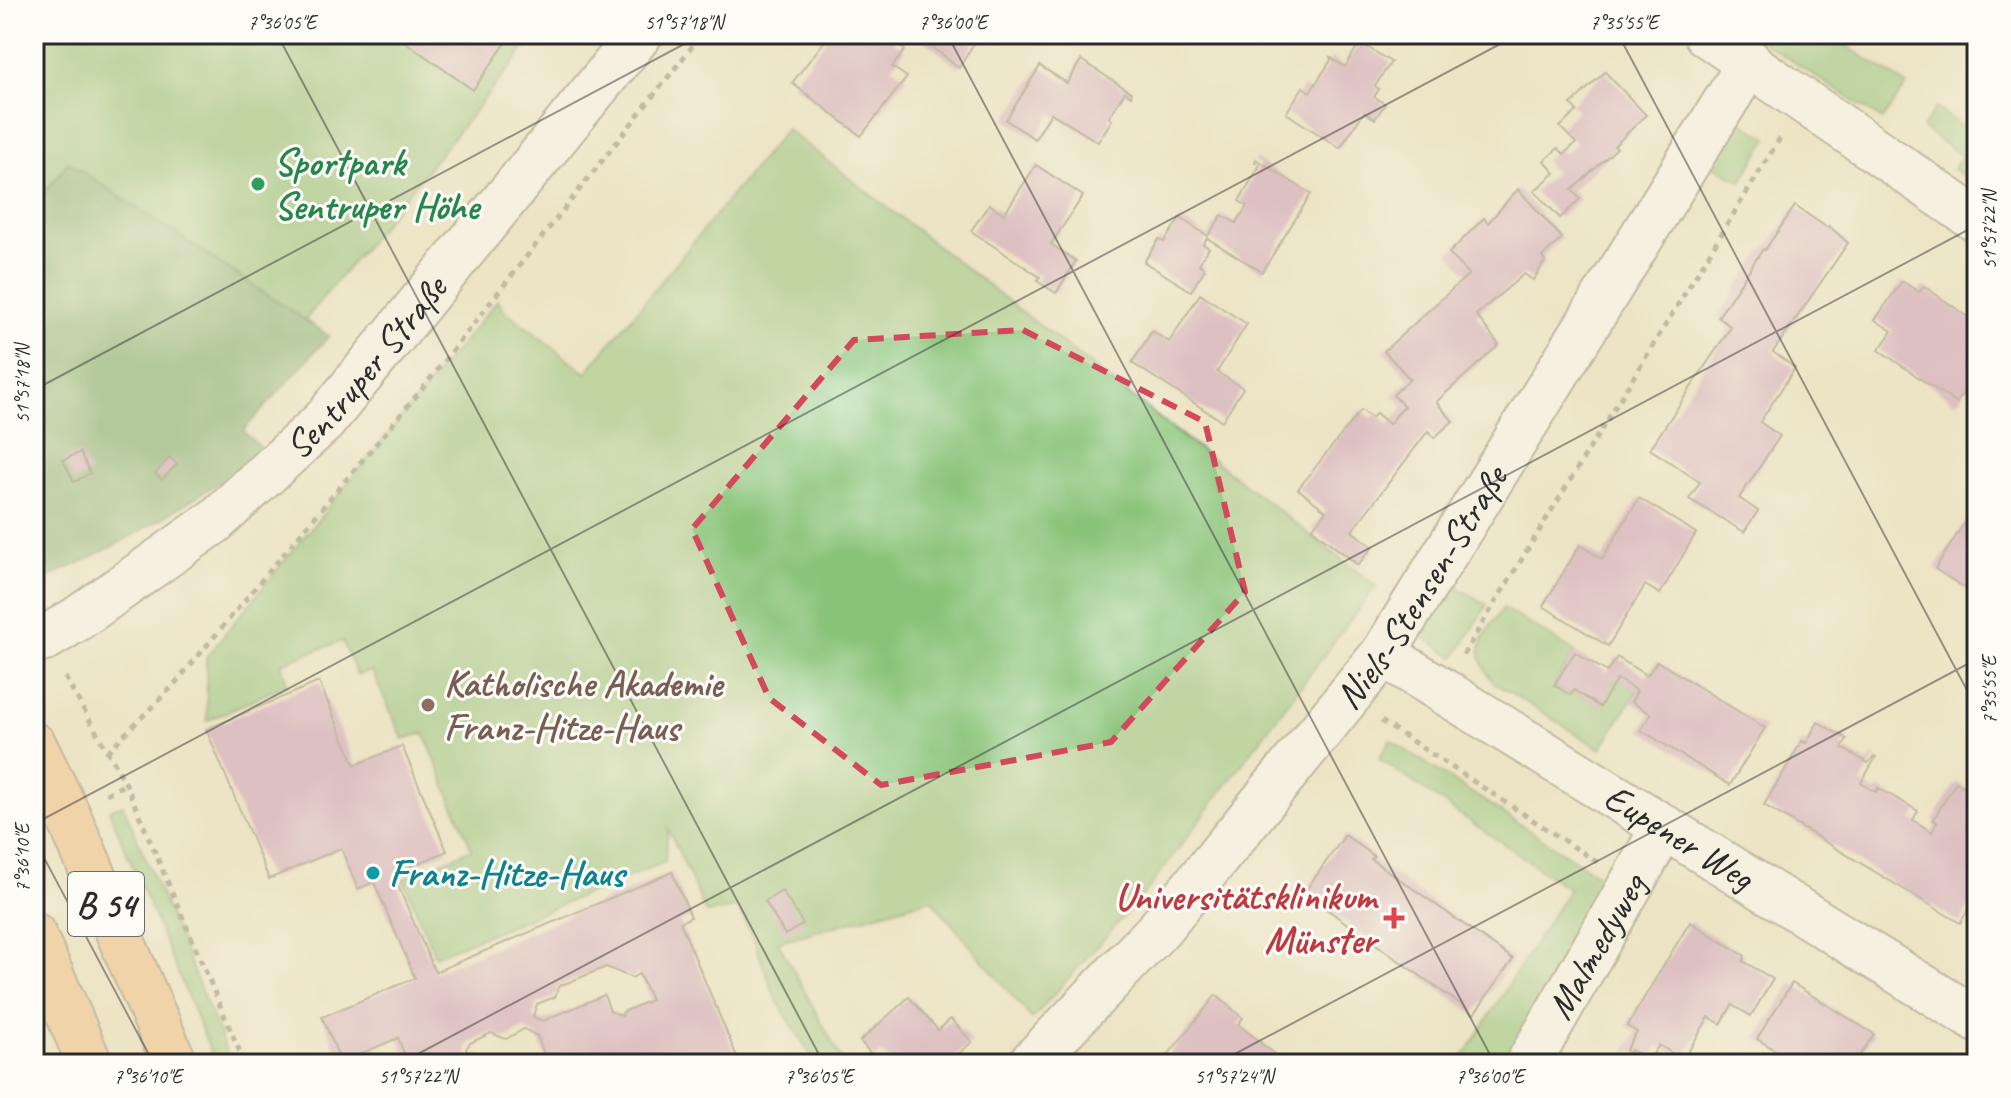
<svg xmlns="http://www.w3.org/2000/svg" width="2011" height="1098" viewBox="0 0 2011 1098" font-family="Caveat,sans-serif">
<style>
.green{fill:#89c378;stroke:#5a7752;stroke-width:2}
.forest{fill:#6ea968;stroke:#4c6a4a;stroke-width:2}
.building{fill:#cb94bf;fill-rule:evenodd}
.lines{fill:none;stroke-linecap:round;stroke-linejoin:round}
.minor-casing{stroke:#8c8878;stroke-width:48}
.primary-casing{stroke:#8c8878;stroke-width:48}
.path{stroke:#8c8878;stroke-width:5;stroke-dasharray:6 6;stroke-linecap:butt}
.minor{stroke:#fff;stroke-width:44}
.primary{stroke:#f7be87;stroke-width:44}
.marked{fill:none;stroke:#d1495b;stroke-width:6;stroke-dasharray:16 10;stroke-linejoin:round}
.ticks{fill:none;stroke:#2b2b2b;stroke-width:2;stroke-opacity:0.45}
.leisure-dot{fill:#2e9e5b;stroke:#fdfcf7;stroke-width:3}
.education-dot{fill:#8d6e63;stroke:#fdfcf7;stroke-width:3}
.culture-dot{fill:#0f9aa8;stroke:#fdfcf7;stroke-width:3}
.health-dot{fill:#e0444e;stroke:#fdfcf7;stroke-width:3}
.labels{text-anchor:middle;stroke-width:6;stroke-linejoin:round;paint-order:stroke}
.shield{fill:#fdfcf7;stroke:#6a6a68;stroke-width:2}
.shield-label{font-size:36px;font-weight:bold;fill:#2b2b2b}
.leisure-label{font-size:38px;font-weight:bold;fill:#27864d;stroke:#fdfcf7;text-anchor:start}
.street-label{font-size:38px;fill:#2b2b2b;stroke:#fdfcf7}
.education-label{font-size:38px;font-weight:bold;fill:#785e54;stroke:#fdfcf7;text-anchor:start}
.culture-label{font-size:38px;font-weight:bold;fill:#0d838f;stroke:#fdfcf7;text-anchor:start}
.health-label{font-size:38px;font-weight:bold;fill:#be3a42;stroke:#fdfcf7;text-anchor:end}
.neatline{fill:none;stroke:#2b2b2b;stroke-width:3}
.ticks-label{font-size:20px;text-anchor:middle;fill:#2b2b2b}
</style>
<rect width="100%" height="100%" fill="#fdfcf7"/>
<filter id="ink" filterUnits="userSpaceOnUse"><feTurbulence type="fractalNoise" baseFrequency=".0125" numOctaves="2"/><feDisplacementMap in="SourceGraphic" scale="16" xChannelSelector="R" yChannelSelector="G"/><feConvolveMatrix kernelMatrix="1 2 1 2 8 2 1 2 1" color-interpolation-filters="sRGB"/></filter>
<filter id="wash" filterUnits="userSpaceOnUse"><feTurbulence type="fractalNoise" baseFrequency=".006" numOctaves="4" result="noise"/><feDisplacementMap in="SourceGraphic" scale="32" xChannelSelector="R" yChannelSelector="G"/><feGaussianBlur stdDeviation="1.8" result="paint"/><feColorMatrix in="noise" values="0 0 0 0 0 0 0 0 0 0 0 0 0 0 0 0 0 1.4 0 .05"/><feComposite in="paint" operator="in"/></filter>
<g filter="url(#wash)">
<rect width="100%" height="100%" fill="#ede4c5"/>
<g class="green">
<polygon points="34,34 537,34 305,320 68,162 34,207"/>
<polygon points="1751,34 1828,34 1907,85 1882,120"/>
<polygon points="1936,108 1977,136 1977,185 1953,169 1962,156 1922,128"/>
<polygon points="1730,115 1768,138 1741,182 1702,159"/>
<polygon points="786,129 1376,586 1148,889 1032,1019 931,899 778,942 844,1064 816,1064 775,997 753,938 738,908 706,913 668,828 665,862 435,956 403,879 472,849 424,733 403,739 372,671 357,675 342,641 281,663 287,684 207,721 206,657 498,299 503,309 586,373"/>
<polygon points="1448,581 1487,605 1455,657 1416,633"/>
<path d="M1503,608l72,44 -21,33 16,10 4,-5 26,16 17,-27 20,12 -36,58 -108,-67c-24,-35 -11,-42 10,-74z"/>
<polygon points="1390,740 1615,886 1506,1064 1459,1064 1569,889 1379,759"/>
<polygon points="123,805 232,1064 216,1064 109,810"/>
</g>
<path class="forest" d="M68,162l261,174 -86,95 22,21c-72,48 -142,94 -221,127l-10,-17v-355z"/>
<g id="blocks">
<g class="building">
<polygon points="394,34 512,34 473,90"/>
<polygon points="830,34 884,34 905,50 892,67 907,77 861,136 792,83"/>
<polygon points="930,34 969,34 976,40 959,68 925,41"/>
<polygon points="1347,34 1376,34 1367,47 1391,62 1375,86 1379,89 1374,97 1385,104 1375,119 1364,112 1340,148 1286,113 1303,87 1310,92 1331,60 1330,57 1345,67 1360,42"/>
<polygon points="1081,60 1132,93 1131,96 1125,92 1109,117 1112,120 1098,142 1051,113 1035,139 1006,120 1040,66 1067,83"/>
<polygon points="1605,72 1646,115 1614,146 1617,148 1572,190 1580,199 1560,218 1534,191 1555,173 1544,161 1558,148 1564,154 1576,143 1560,127 1577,111 1571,104"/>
<polygon points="1256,159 1311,194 1262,272 1207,238 1203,244 1209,248 1199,264 1205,269 1191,291 1144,262 1159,239 1164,242 1180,218 1208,236 1222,215 1236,223 1247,206 1239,201 1260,165 1255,162"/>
<polygon points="1036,165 1083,196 1051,244 1076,261 1056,293 1037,281 1040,277 971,231 989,204 1004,214"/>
<polygon points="1518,189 1562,238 1542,257 1545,261 1533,280 1524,274 1476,315 1499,345 1436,402 1453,421 1434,438 1428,431 1352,531 1373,547 1358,565 1312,529 1326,511 1298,489 1361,410 1372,418 1376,413 1389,424 1404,406 1393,395 1410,379 1384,351 1469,274 1449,253 1484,218 1488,223"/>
<polygon points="1795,206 1828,228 1829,226 1848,243 1773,352 1795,368 1760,422 1780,436 1739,498 1758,511 1744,532 1689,499 1700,482 1650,449 1731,327 1718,317 1763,249 1765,250"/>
<polygon points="1902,281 1919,292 1924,286 1977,323 1977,391 1969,385 1956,403 1879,350 1892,331 1875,320"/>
<polygon points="1200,294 1247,324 1217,372 1243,388 1222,421 1132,363 1152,331 1169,342"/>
<polygon points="80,452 90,473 74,482 63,460"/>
<polygon points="170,457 177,464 162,480 155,474"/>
<polygon points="1639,498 1696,533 1660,594 1645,585 1608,646 1543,606 1580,545 1602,559"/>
<polygon points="1977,503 1977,596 1935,569"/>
<polygon points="1575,652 1607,672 1617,657 1647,676 1657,661 1765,728 1730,785 1641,730 1651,714 1631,702 1637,691 1617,679 1600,707 1574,690 1570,695 1554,685"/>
<path d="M319,682l36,83 47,-19 45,105 -54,23 42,98 237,-100 19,45 -11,5 60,142h-192l-11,-28 -13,-7 -18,10 -15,-6 -21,10 -4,6 4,9 9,-4 4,10h-81l-3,-9 5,-2 -6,-15 -57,24 -19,-45 93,-39 -41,-96 -16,7 -17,-41 -72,31 -63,-150zM606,967l26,11 7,-4 12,26 -28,12 -1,4 -12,-5 -6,-16 -61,26 -10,-4 4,-13 18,-7 4,-11z"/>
<polygon points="1818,722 1847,739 1842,748 1868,763 1874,756 1876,757 1861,783 1876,792 1878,788 1918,811 1913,820 1932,832 1937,822 1933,820 1956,782 1977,795 1977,895 1960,923 1764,805 1802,741 1806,743"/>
<polygon points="1345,835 1374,856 1371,859 1513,959 1474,1014 1304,893"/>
<polygon points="782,891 803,924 785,935 765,901"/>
<polygon points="1690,922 1745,956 1743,961 1773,979 1751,1016 1732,1005 1721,1024 1709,1017 1683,1060 1659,1045 1649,1060 1631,1050 1630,1053 1626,1050 1637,1032 1627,1026"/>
<polygon points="1792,983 1874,1034 1860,1055 1875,1064 1798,1064 1757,1039"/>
<polygon points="1216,995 1243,1018 1238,1024 1287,1064 1179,1064 1168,1055"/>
<polygon points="909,997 938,1030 951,1019 972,1042 947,1064 892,1064 882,1053 875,1059 860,1041"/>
</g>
</g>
</g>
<g filter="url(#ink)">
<use href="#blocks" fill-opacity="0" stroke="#8c8878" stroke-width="2"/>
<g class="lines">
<defs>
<g id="minor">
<polyline points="1706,34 1977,220"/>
<path id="s1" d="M34,642l10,-3 33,-20 137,-97 110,-101 316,-387"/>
<path id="s2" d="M1383,654l594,366"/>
<path id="s3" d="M1030,1064l129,-135 224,-275 367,-592"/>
<path id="s4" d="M1528,1064l136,-237"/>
</g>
<g id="primary">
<polyline points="34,745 67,813 175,1064"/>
<polyline points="34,935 90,1064"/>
</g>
</defs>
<use href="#minor" class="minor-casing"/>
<use href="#primary" class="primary-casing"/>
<g class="path">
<polyline points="1463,655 1782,135"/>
<polyline points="65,677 126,784 245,1064"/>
<polyline points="1381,721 1597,862"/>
<polyline points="107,752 172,687 423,388 702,34"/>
<polyline points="106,794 126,784"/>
</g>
<use href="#minor" class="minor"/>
<use href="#primary" class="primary"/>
</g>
</g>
<path d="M0 0H2011V1098H0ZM1023,330l182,92 40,170 -134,150 -230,43 -112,-87 -77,-169 162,-189z" fill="#ede4c5" fill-opacity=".55" fill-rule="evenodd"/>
<path class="marked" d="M1023,330l182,92 40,170 -134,150 -230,43 -112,-87 -77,-169 162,-189z"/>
<path class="ticks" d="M277,34l547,1030M947,34l548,1030M1618,34l359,675M34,390l669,-356M34,824l1485,-790M34,839l120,225M399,1064l1578,-839M1216,1064l761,-405"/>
<circle class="leisure-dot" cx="258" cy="184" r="8"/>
<circle class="education-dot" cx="428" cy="705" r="8"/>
<circle class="culture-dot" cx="373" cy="873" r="8"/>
<path class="health-dot" d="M1390 906h8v8h8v8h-8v8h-8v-8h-8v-8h8z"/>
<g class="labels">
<rect class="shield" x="68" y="872" width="76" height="64" rx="6"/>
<g class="shield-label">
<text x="106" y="917">B 54</text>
</g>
<g class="leisure-label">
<text x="274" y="175">Sportpark<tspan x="274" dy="44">Sentruper Höhe</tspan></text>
</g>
<g class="street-label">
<text dy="13" stroke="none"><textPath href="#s1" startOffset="434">Sentruper Straße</textPath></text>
<text dy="13" stroke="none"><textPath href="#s3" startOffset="618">Niels-Stensen-Straße</textPath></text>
<text dy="13" stroke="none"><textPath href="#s2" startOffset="348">Eupener Weg</textPath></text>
<text dy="13" stroke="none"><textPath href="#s4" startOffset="136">Malmedyweg</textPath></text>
</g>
<g class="education-label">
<text x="444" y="696">Katholische Akademie<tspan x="444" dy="44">Franz-Hitze-Haus</tspan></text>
</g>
<g class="culture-label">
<text x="389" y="886">Franz-Hitze-Haus</text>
</g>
<g class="health-label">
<text x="1376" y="909">Universitätsklinikum<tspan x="1376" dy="44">Münster</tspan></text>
</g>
</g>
<rect width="2011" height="1098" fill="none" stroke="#fdfcf7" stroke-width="88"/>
<rect x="44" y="44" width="1923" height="1010" class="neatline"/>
<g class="ticks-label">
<text x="282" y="29">7°36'05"E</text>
<text x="684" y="29">51°57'18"N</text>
<text x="953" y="29">7°36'00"E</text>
<text x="1624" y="29">7°35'55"E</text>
<text transform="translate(1989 230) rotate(-90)" y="7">51°57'22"N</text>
<text transform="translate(22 384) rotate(-90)" y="7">51°57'18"N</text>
<text transform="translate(1989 690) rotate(-90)" y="7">7°35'55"E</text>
<text transform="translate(22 858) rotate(-90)" y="7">7°36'10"E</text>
<text x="148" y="1083">7°36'10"E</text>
<text x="418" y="1083">51°57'22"N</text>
<text x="819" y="1083">7°36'05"E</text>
<text x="1234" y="1083">51°57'24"N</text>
<text x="1490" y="1083">7°36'00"E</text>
</g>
</svg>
